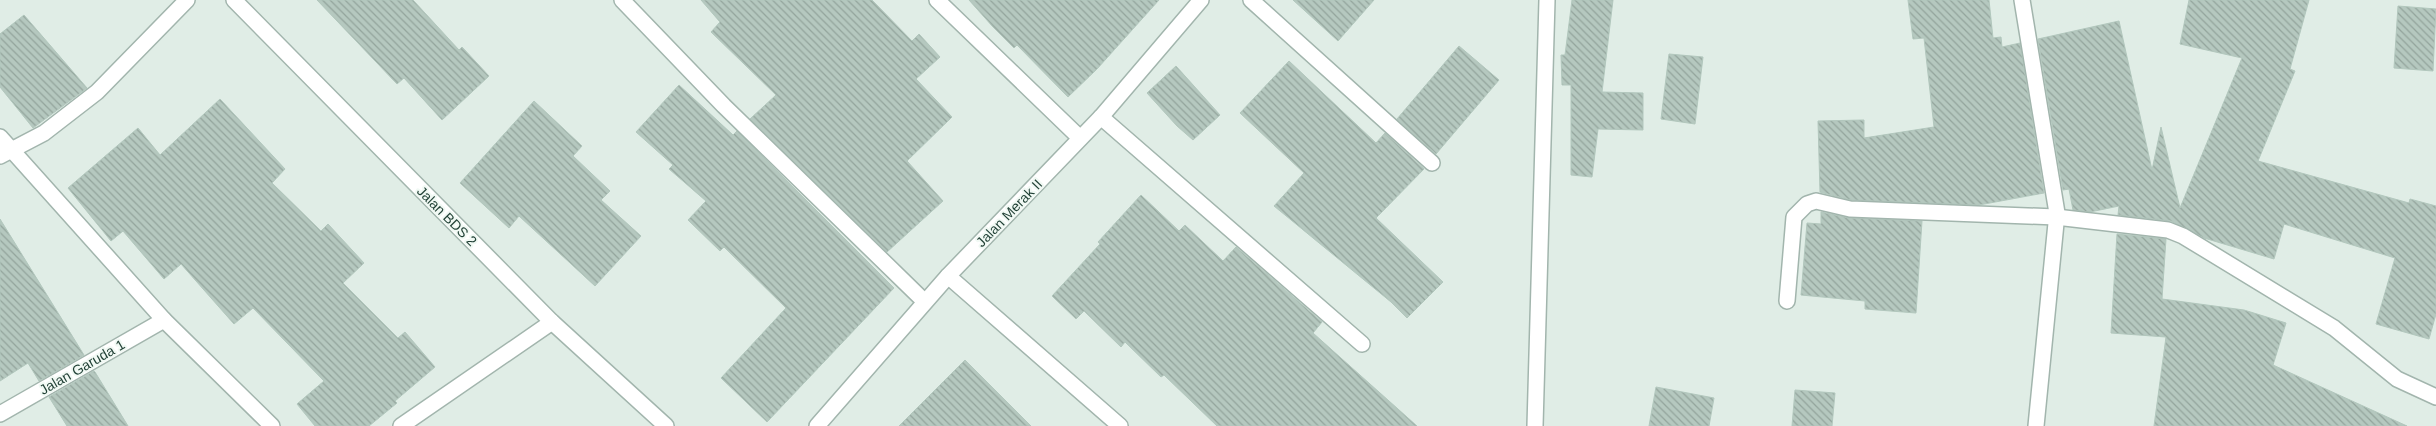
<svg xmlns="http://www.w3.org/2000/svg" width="2436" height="426" viewBox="0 0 2436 426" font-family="Arial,sans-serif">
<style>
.building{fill:url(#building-back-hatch);stroke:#b2c7bd}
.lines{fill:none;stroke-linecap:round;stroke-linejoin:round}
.minor-casing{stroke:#a2b5ad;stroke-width:18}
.minor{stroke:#fff;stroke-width:15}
.labels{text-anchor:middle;stroke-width:4;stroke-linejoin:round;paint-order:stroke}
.street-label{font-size:14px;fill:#1f3f34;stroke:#f1f9f4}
</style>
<defs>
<pattern id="building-back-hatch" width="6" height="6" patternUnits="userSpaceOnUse" patternTransform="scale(1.25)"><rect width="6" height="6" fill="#b5c8bf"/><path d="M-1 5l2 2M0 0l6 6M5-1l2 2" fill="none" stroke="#93a49c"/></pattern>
</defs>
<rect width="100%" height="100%" fill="#e0ede6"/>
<g class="building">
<polygon points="317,0 413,0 459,50 462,47 489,76 442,120 404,78 397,84"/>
<polygon points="701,0 872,0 912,41 919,34 940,57 916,79 952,117 907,161 943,201 887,252 750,119 776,95 711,32 720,22"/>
<polygon points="969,0 1159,0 1097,69 1068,97 1017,45 1014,48 993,27"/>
<polygon points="1293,0 1374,0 1338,41"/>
<polygon points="1572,0 1613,0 1602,92 1643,93 1643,130 1598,129 1592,177 1571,175 1571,85 1562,85 1561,55 1565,55"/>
<polygon points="1908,0 1989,0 1993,38 2001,37 2002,47 2020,43 2044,193 1979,205 1851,200 1820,192 1818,121 1864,120 1864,138 1934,127 1924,38 1913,39"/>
<polygon points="2189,0 2309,0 2290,69 2295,71 2258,161 2409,203 2410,199 2436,206 2436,314 2429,339 2376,324 2395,258 2284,224 2274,259 2204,238 2171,221 2118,215 2119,206 2090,212 2073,210 2069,189 2063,190 2038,39 2119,21 2152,170 2161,127 2180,208 2242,58 2180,44"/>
<polygon points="2398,6 2436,9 2433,71 2394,68"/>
<polygon points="24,15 87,88 33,128 0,87 0,34"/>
<polygon points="1459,46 1499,80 1436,154 1397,119"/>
<polygon points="1669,54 1703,57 1695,124 1661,119"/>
<polygon points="1289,61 1376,143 1385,133 1424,169 1376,218 1443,282 1407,318 1391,302 1274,206 1304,173 1240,113"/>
<polygon points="1176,66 1220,115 1193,140 1177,126 1147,93"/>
<polygon points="679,85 733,135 737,131 894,288 767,422 721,378 786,308 724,247 720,251 688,220 706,201 669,169 673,165 636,132"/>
<polygon points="220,99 285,169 272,183 321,231 328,224 364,263 343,283 398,338 405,332 435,367 395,401 397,403 369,426 315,426 297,404 324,381 253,308 234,324 181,264 164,279 123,231 111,241 68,188 138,128 160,155"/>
<polygon points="534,101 582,146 573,156 610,191 601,200 641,236 595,286 519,216 509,228 460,183"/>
<polygon points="1141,195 1179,231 1185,225 1223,261 1236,247 1322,322 1313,333 1417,426 1217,426 1164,375 1161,377 1125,342 1121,347 1084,311 1076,319 1052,296 1100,244 1098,242"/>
<polygon points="1821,212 1849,218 1922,221 1916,313 1865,309 1865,301 1801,295 1807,223 1821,224"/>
<polygon points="0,219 84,355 39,381 28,363 0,381"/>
<polygon points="2117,234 2166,239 2162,299 2244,310 2286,323 2273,365 2407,426 2154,426 2166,337 2111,333"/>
<polygon points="965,360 1031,426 899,426"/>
<polygon points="94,371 95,372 128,426 67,426 49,397"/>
<polygon points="1656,387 1714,398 1709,426 1649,426"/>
<polygon points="1795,390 1835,393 1832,426 1792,426"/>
</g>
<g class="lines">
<defs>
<g id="minor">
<polyline points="234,0 552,322 666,426"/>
<polyline points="622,0 724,106 924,301"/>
<polyline points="937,0 1080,138"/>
<polyline points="1251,0 1432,163"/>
<polyline points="2022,0 2057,213 2036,426"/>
<polyline points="1101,117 1362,344"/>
<polyline points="0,137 164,320 272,426"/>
<polyline points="0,156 44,133 97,92 187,0"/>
<polyline points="948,276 1120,426"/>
<polyline points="1787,301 1794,217 1807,204 1816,201 1850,209 2056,217 2168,230 2183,236 2334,328 2397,379 2436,397"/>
<polyline points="0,414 164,320"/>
<polyline points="401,426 552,322"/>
<polyline points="817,426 948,276 1101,117 1201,0"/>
<polyline points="1535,426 1547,0"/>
</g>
</defs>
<use href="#minor" class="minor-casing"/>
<use href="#minor" class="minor"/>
</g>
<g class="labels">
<g class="street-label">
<text transform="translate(1009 213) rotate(-46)" y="5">Jalan Merak II</text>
<text transform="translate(447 216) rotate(45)" y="5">Jalan BDS 2</text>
<text transform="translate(82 367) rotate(-30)" y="5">Jalan Garuda 1</text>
</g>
</g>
</svg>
